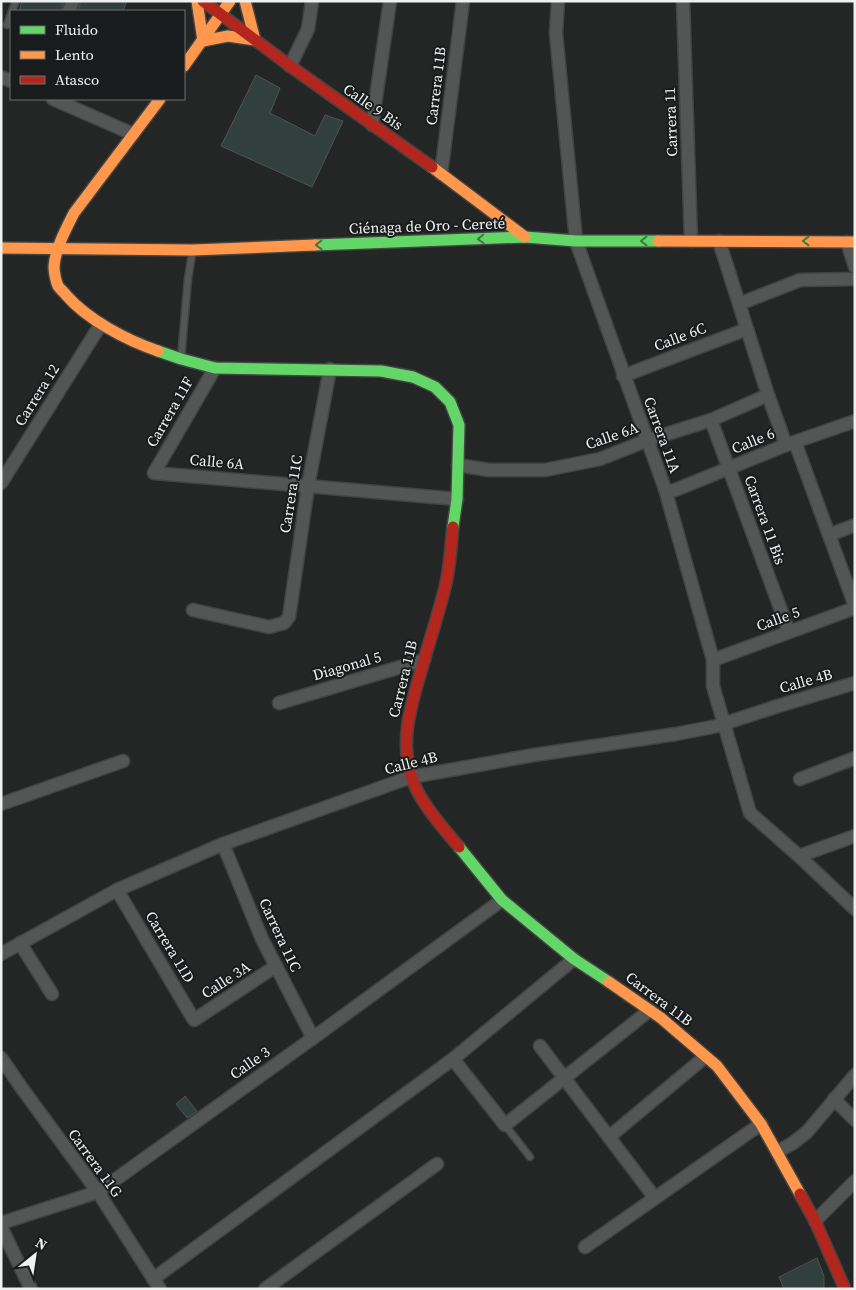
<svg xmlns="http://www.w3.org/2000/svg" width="856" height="1290" viewBox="0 0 856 1290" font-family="'Source Serif 4',serif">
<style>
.building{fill:#32403d;stroke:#515252}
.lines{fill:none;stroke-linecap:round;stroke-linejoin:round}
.lane-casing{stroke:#424343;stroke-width:9}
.street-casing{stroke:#424343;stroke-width:15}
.fast-casing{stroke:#424343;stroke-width:14}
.slow-casing{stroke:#424343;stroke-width:14}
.jam-casing{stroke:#424343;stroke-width:14}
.lane{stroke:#545555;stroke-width:6}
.street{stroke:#545555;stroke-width:12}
.fast{stroke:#63d668;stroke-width:11}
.slow{stroke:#ff974d;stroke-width:11}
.jam{stroke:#b3261e;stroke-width:11}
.oneway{stroke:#3e7942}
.labels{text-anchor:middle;stroke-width:4;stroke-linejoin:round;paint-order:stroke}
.street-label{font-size:15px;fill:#eef1f0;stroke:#191c1c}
</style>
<rect width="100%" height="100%" fill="#242525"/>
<g class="building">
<polygon points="22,1 64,1 61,11 19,11"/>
<polygon points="81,1 127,1 123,11 78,11"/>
<polygon points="256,75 280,88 270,113 315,136 325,115 343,121 312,187 221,146"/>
<polygon points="185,1096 197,1111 187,1118 176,1104"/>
<polygon points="817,1258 824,1276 824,1289 784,1289 779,1277"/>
</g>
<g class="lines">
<defs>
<g id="lane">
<polyline points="12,11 16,1"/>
<polyline points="7,25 11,14"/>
<polyline points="181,358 188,279 192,254"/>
<polyline points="505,1125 530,1157"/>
</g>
<g id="street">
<polyline points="558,1 556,33 576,241 665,489 713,660 713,686 750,813 799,856 855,909"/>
<polyline points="683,1 691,241"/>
<polyline points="69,11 73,1"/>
<polyline points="290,66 308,29 312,1"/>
<polyline points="1,77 11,81"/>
<polyline points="53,99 133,134"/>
<polyline points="372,125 390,1"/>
<polyline points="441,174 463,1"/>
<polyline points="719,241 768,395 786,445"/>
<polyline points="847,242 855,267"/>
<polyline points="739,304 800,280 855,279"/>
<polyline points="215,368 154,473 457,499"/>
<polyline points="623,376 747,329"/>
<polyline points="711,420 789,632"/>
<polyline points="795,442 855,606"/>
<polyline points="458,465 489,470 545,470 600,459 648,440 711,420 768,395"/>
<polyline points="1,483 101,324"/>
<polyline points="665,489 670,491 675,490 786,445 855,421"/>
<polyline points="829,535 855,525"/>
<polyline points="193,610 269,627 284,623 289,617 308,486 330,369"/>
<polyline points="713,660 855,608"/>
<polyline points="279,703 424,660"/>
<polyline points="800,779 855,758"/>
<polyline points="1,804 123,761"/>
<polyline points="223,844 262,939 313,1038"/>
<polyline points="799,856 855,836"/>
<polyline points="117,890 194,1020 276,966"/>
<polyline points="20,943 52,994"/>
<polyline points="1,954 117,890 223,844 411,777 534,755 676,734 717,726 778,706 855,683"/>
<polyline points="540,1046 655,1198"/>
<polyline points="1,1058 21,1087 98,1192 160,1289"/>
<polyline points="453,1059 505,1125 650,1010"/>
<polyline points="834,1099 855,1120"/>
<polyline points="609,1137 705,1057"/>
<polyline points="777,1152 793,1143 807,1132 855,1075"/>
<polyline points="815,1221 855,1181"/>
<polyline points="1,1223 98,1192 313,1038 502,900"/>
<polyline points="1,1227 31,1289"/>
<polyline points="585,1247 761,1124"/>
<polyline points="153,1279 453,1059 574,959"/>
<polyline points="265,1289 437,1164"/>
</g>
<g id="fast">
<polyline points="315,245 525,237 576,241 658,241"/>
<polyline points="158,351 181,359 215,368 381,371 413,377 435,387 450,402 459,425 457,499 453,527"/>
<polyline points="459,847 502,900 574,959 609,982"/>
</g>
<g id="slow">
<polyline points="197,1 203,41 228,36 255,40 245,1"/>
<polyline points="184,66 230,1"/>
<polyline points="432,167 525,237"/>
<polyline points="658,241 855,242"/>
<polyline points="1,248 193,250 315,245"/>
<path d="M158,351c-32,-11 -70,-31 -92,-56 -2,-3 -6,-6 -8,-9 -2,-4 -4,-14 -4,-19 1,-18 12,-38 20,-54l86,-114"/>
<polyline points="609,982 661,1018 717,1066 761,1124 800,1194"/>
</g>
<g id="jam">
<polyline points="203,1 290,66 432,167"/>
<path d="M453,527c-2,18 -3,38 -7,56 -7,30 -17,59 -25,88 -10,34 -21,69 -10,104 6,24 32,53 48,72"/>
<polyline points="800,1194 815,1221 845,1289"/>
</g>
</defs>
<use href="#lane" class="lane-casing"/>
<use href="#street" class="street-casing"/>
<use href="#fast" class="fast-casing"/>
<use href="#slow" class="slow-casing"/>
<use href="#jam" class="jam-casing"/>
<use href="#lane" class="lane"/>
<use href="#street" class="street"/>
<use href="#fast" class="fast"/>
<use href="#slow" class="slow"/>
<use href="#jam" class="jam"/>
</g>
<defs><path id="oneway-chevron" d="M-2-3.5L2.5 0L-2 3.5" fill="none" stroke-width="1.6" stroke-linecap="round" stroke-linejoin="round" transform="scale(1.25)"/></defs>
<g class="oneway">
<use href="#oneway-chevron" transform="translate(481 239) rotate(178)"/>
<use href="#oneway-chevron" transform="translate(644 241) rotate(-180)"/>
<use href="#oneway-chevron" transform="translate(806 241) rotate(-180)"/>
<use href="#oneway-chevron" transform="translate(319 245) rotate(178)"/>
</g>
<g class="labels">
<g class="street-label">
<text transform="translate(436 86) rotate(-83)" y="5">Carrera 11B</text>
<text transform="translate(373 107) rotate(35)" y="5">Calle 9 Bis</text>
<text transform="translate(671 122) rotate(-92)" y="5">Carrera 11</text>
<text transform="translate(427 226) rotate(-2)" y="5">Ciénaga de Oro - Cereté</text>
<text transform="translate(680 337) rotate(-21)" y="5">Calle 6C</text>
<text transform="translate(37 395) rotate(-58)" y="5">Carrera 12</text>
<text transform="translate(170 412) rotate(-60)" y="5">Carrera 11F</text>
<text transform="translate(662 435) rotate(70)" y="5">Carrera 11A</text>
<text transform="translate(612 436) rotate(-19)" y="5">Calle 6A</text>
<text transform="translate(753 441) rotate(-22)" y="5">Calle 6</text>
<text transform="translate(217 462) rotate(5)" y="5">Calle 6A</text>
<text transform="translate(291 494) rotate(-81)" y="5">Carrera 11C</text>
<text transform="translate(765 520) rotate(70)" y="5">Carrera 11 Bis</text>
<text transform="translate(778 619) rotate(-20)" y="5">Calle 5</text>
<text transform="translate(347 666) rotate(-16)" y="5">Diagonal 5</text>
<text transform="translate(403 679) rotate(-76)" y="5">Carrera 11B</text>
<text transform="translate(806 681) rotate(-16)" y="5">Calle 4B</text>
<text transform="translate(411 763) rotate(-14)" y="5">Calle 4B</text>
<text transform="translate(280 935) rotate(65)" y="5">Carrera 11C</text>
<text transform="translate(170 947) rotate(59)" y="5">Carrera 11D</text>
<text transform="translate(226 980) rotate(-33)" y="5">Calle 3A</text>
<text transform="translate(659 999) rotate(37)" y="5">Carrera 11B</text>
<text transform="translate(250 1063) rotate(-35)" y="5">Calle 3</text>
<text transform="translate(95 1163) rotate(54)" y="5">Carrera 11G</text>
</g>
</g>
<rect width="856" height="1290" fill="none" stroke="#eef1f0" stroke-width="5"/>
<rect x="10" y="10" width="175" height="90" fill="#191c1c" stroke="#6e7171"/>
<rect x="20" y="26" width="25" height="8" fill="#63d668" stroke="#6e7171"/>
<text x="55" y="35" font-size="15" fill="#eef1f0">Fluido</text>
<rect x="20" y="51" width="25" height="8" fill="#ff974d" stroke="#6e7171"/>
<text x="55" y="60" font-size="15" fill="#eef1f0">Lento</text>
<rect x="20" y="76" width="25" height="8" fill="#b3261e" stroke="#6e7171"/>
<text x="55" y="85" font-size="15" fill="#eef1f0">Atasco</text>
<g transform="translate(35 1255) rotate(30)" stroke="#191c1c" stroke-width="4" paint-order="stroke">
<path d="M0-4L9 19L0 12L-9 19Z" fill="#eef1f0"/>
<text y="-8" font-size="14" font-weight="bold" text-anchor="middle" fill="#eef1f0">N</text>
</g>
</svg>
